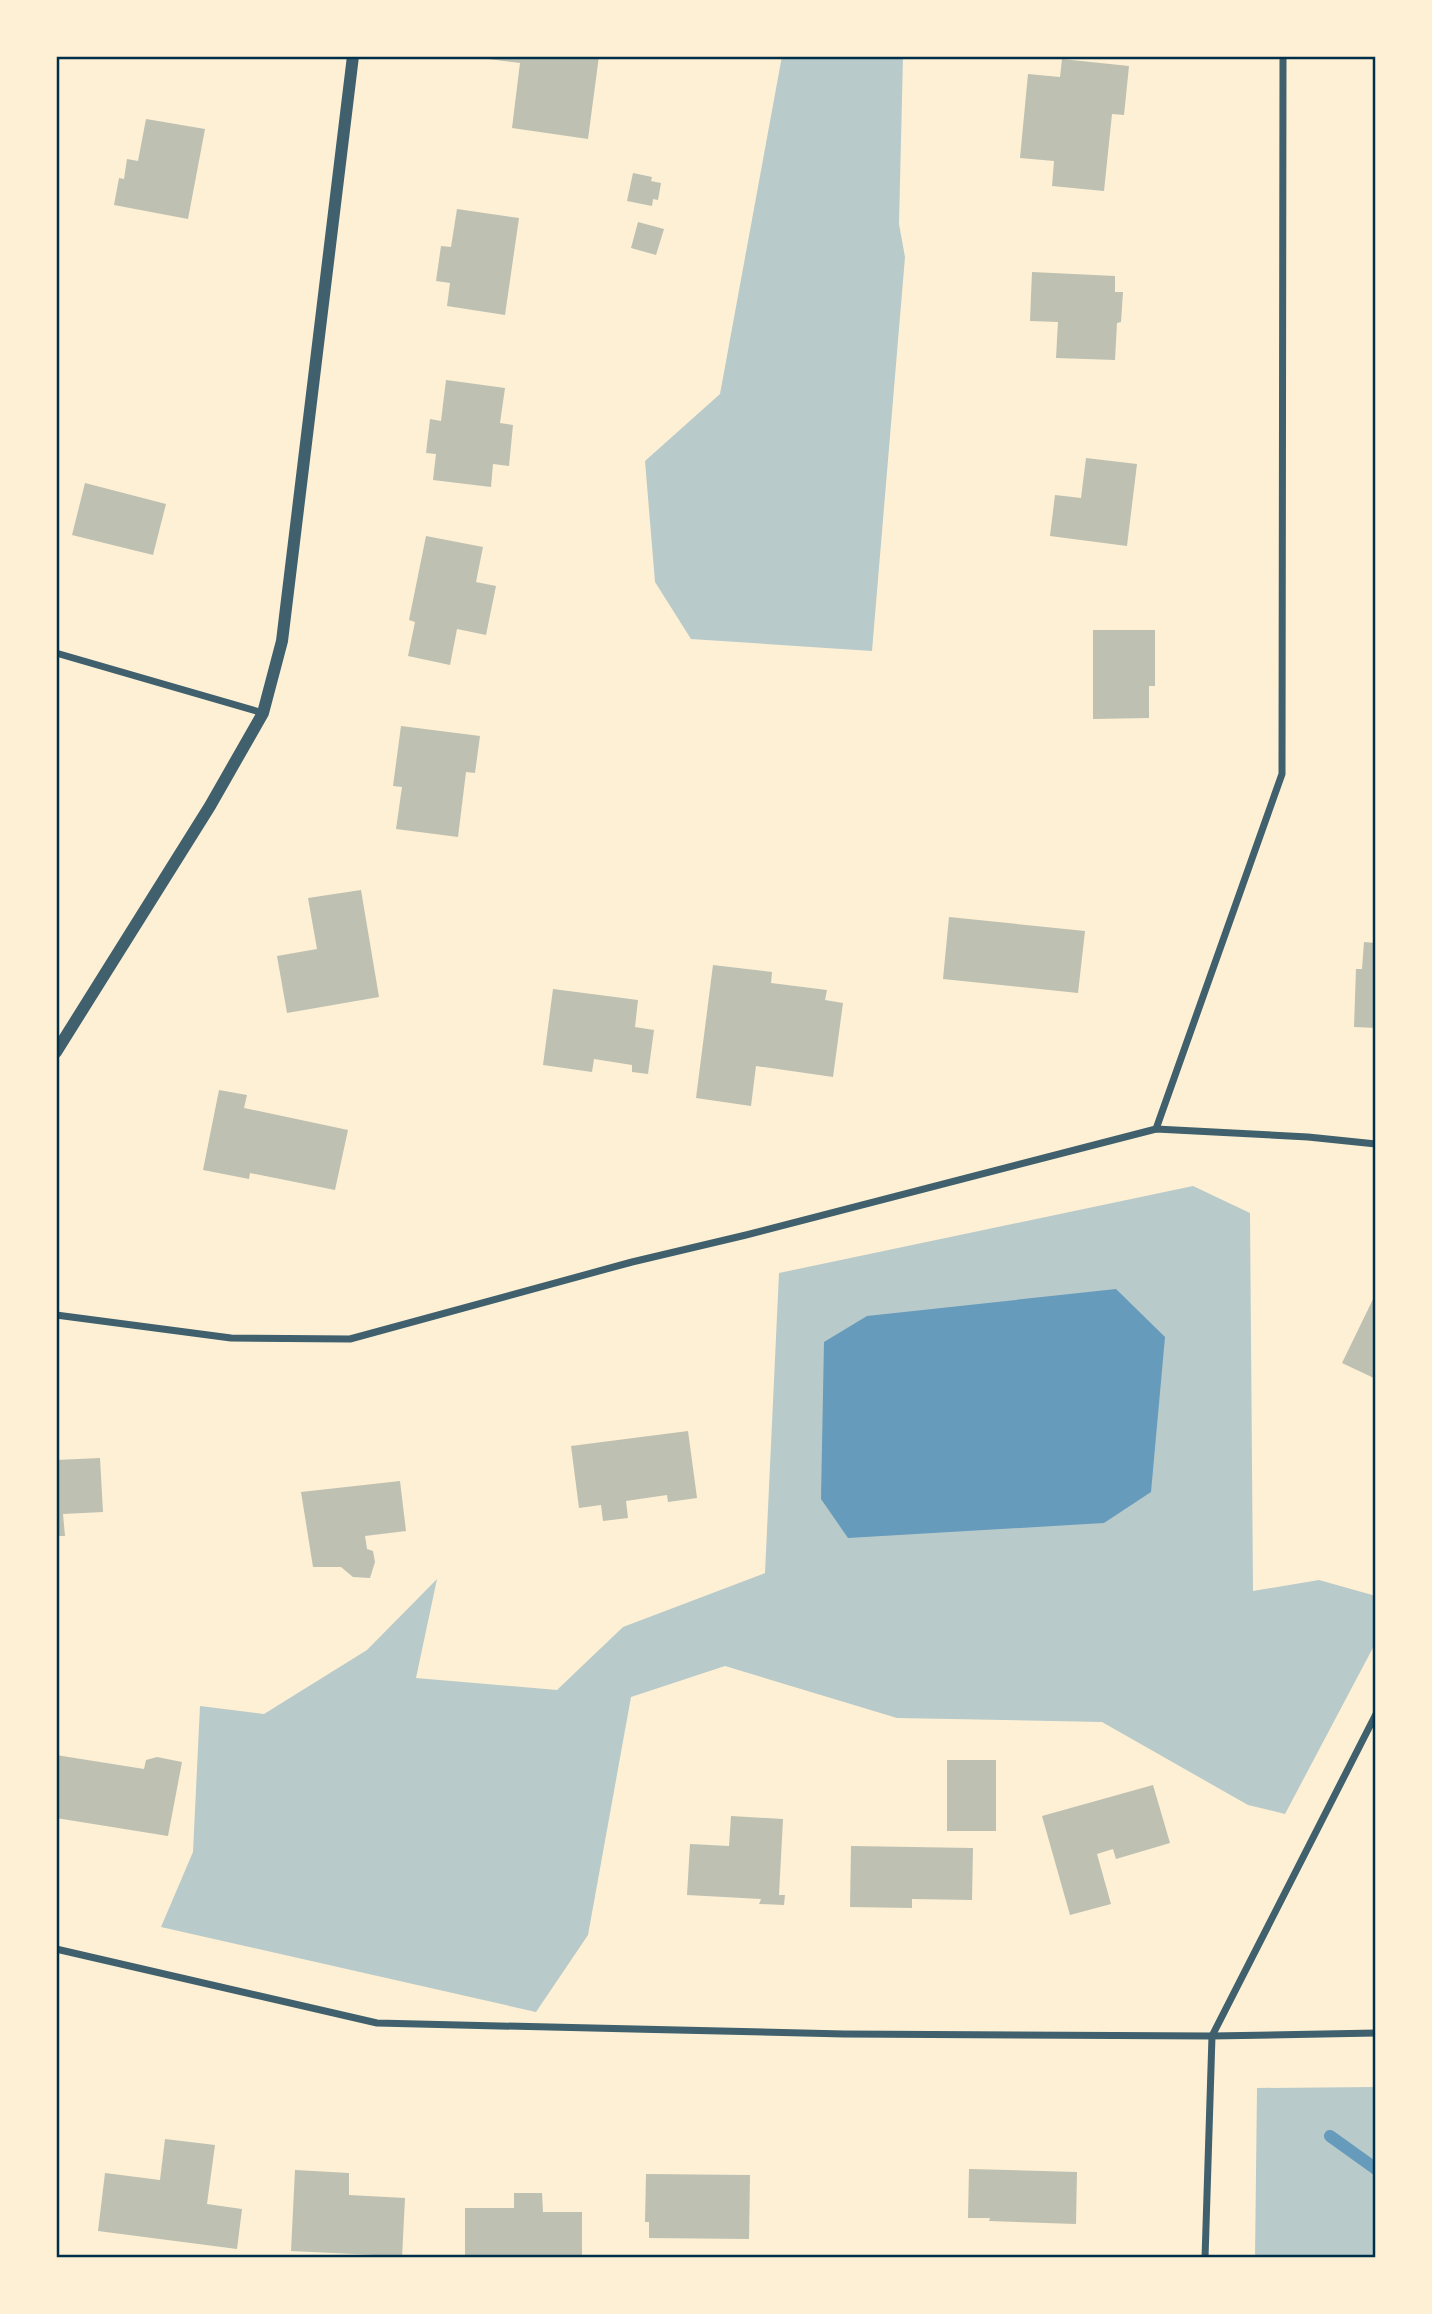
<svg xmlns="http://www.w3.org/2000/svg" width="1432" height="2314" viewBox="0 0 1432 2314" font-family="Overpass,sans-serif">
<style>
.green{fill:#b9caca}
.water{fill:#669bbc}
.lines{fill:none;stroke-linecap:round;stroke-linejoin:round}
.stream{stroke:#669bbc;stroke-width:12}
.building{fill:#bec0b2}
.minor{stroke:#3f606c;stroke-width:7}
.tertiary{stroke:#3f606c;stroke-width:12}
.neatline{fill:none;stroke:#003049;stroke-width:2.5}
</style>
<rect width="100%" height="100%" fill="#fdf0d5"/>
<g class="green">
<polygon points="782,56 903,56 899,224 905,257 872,651 691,639 655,582 645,461 720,394"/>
<polygon points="1193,1186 1250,1213 1253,1591 1319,1580 1376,1596 1376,1642 1285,1814 1248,1805 1102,1722 897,1718 725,1666 631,1697 588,1935 536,2012 161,1927 193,1852 200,1706 264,1714 367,1650 437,1579 416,1678 557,1690 623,1627 765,1573 779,1273"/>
<polygon points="1376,2087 1376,2258 1255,2258 1257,2088"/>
</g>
<polygon class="water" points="1116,1289 1165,1337 1151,1492 1104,1523 848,1538 821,1499 824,1342 867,1316"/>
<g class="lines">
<polyline class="stream" points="1330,2136 1376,2169"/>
</g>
<g class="building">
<polygon points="480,56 599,56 588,139 512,128 520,63 480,58"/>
<polygon points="1062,59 1129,66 1124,115 1112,114 1104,191 1052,186 1054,161 1020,158 1028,74 1060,77"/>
<polygon points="146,119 205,129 188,219 114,205 119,178 124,179 127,159 138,161"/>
<polygon points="633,173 652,177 651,181 661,183 658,200 653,199 652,206 627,201"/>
<polygon points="457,209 519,218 505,315 447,306 450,283 436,281 441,246 451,247"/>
<polygon points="638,222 664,229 656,255 631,248"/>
<polygon points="1032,272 1115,276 1115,292 1123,292 1121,322 1117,323 1115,360 1056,358 1058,322 1030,321"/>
<polygon points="446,380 505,388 500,423 513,425 509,466 493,464 491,487 433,480 436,454 426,453 430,419 441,421"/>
<polygon points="1086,458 1137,464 1127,546 1050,536 1055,495 1081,498"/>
<polygon points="85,483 166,504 153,555 72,535"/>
<polygon points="426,536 483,547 476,582 496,586 486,635 457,629 450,665 408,656 415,622 409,620"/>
<polygon points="1093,630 1155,630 1155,686 1149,686 1149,718 1093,719"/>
<polygon points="401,726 480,736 475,773 466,772 458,837 396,829 402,787 393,786"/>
<polygon points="361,890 379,997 287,1013 277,956 317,949 308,898"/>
<polygon points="949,917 1085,931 1078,993 943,979"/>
<polygon points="1364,942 1376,943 1376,1028 1354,1027 1356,969 1362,969"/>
<polygon points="713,965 772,972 771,983 827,990 825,1000 843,1003 833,1077 756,1066 751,1106 696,1098"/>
<polygon points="553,989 638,1000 635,1027 654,1030 648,1074 632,1072 632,1065 594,1059 592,1072 543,1065"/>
<polygon points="219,1090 247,1095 244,1108 348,1130 335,1190 250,1173 249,1179 203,1170"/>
<polygon points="1376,1293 1376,1379 1342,1363"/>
<polygon points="688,1431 697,1498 668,1502 667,1495 626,1501 628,1518 603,1521 601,1505 579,1508 571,1446"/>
<polygon points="100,1458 103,1512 63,1514 65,1536 56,1536 56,1460"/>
<polygon points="400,1481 406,1531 365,1536 367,1549 373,1551 375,1562 370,1578 353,1577 341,1567 313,1567 301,1492"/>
<polygon points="56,1755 144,1769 146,1760 157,1757 182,1762 168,1836 56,1818"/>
<rect x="947" y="1760" width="49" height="71"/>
<polygon points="1153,1785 1170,1843 1116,1859 1113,1849 1097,1854 1111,1904 1070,1915 1042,1816"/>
<polygon points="731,1816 783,1819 779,1895 785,1895 784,1905 759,1904 761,1899 687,1895 690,1844 729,1846"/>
<polygon points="851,1846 973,1848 972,1900 912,1899 912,1908 850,1907"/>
<polygon points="165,2139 215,2145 207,2204 242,2209 237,2249 98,2231 105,2173 160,2180"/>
<polygon points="969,2169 1077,2172 1076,2224 989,2221 990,2218 968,2218"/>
<polygon points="295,2170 349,2173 349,2195 405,2198 402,2258 374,2258 375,2255 291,2251"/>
<polygon points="646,2174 750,2175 749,2239 649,2238 649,2222 645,2222"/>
<polygon points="514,2193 542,2193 543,2212 582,2212 582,2258 465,2258 465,2208 514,2208"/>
</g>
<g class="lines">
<g class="minor">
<polyline points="56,653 263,713"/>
<polyline points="1156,1129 1282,774 1283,56"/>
<polyline points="56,1315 231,1338 350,1339 632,1262 746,1235 1156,1129 1308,1137 1376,1144"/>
<polyline points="56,1949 377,2023 844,2034 1212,2036 1376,2033"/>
<polyline points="1205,2258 1212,2036 1376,1714"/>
</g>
<polyline class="tertiary" points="56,1052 210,806 263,713 282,641 353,56"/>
</g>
<rect width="1432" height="2314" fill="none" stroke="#fdf0d5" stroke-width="116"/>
<rect x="58" y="58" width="1316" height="2198" class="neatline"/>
</svg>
